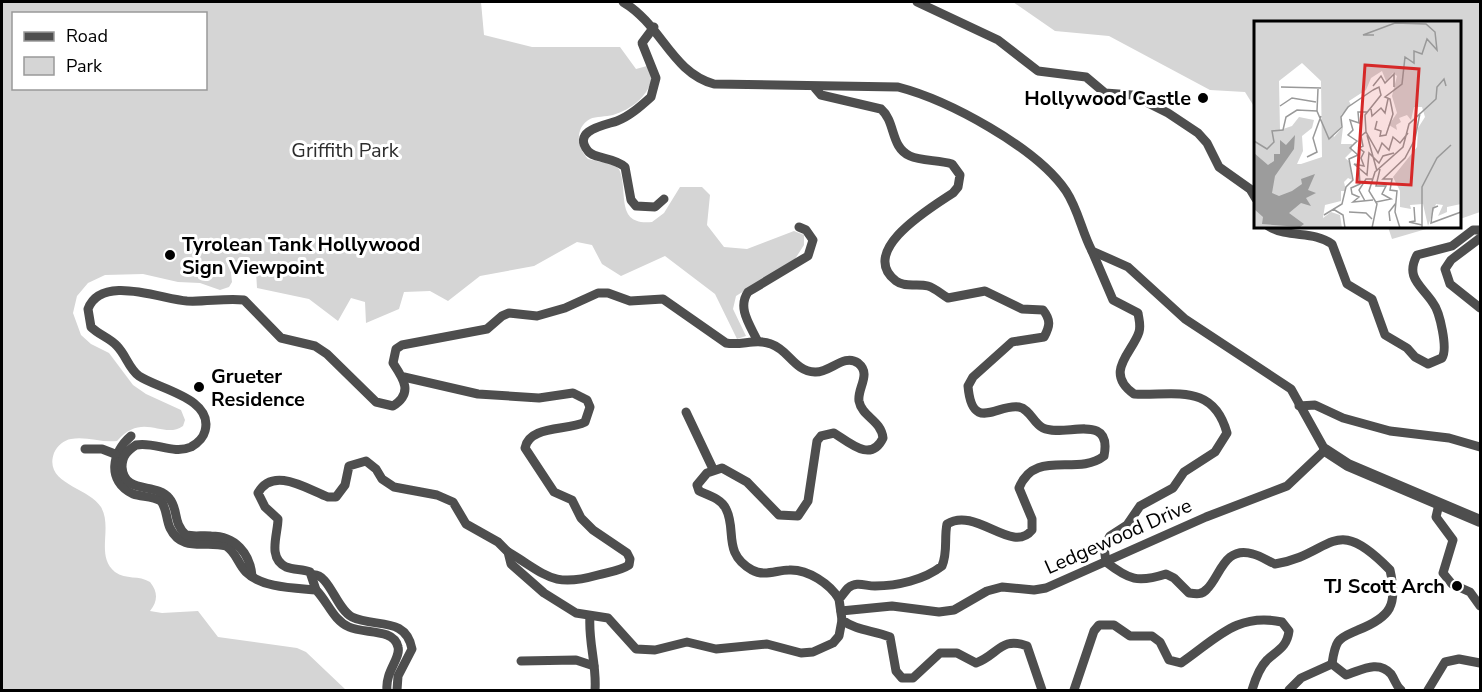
<svg xmlns="http://www.w3.org/2000/svg" width="1482" height="692" viewBox="0 0 1482 692" font-family="'Nunito Sans',sans-serif">
<style>
.green{fill:#d5d5d5;fill-rule:evenodd}
.lines{fill:none;stroke-linecap:round;stroke-linejoin:round}
.minor{stroke:#4e4e4e;stroke-width:9}
.tertiary{stroke:#4e4e4e;stroke-width:12}
.poi-dot{fill:#000;stroke:#fff;stroke-width:2}
.labels{text-anchor:middle;stroke-width:6;stroke-linejoin:round;paint-order:stroke}
.poi-label{font-size:20px;font-weight:bold;fill:#000;stroke:#fff;text-anchor:end}
.park-label{font-size:20px;fill:#2c2c2c;stroke:#fff}
.street-label{font-size:20px;fill:#000;stroke:#fff}
.inset-road{fill:none;stroke:#999;stroke-width:1.5}
.view{fill:#d62828;fill-opacity:0.15;stroke:#d62828;stroke-width:3}
.inset-edge{fill:none;stroke:#000;stroke-width:3}
</style>
<rect width="100%" height="100%" fill="#fff"/>
<g class="green">
<path d="M2,2h479l3,33 48,12h88l16,22 11,-3 5,13c-5,18 -20,30 -39,36 -7,2 -17,1 -23,4 -16,9 -13,29 -2,40l26,6 5,4c10,22 -5,57 33,53l12,-9 16,-26h22l8,8 -3,30 17,22 23,2 47,-18 10,4v10l-9,14 -59,37 -3,13 13,27 -9,3 -22,-45 -50,-38 -44,20 -19,-12 -10,-19 -15,-3 -43,24 -54,10 -32,25 -18,-10 -26,1 -5,17 -33,14 -1,-21 -14,-4 -13,23 -29,-22 -52,-11 -1,-17 -25,2 1,9 -3,5 -9,3 -20,-7 -22,-1 -35,-8 -38,1 -17,8 -11,13 -4,17 8,22 10,9 18,9 24,32 13,9 35,16 4,10 -2,6c-20,14 -40,-15 -66,15 -15,2 -31,-5 -46,-2 -7,1 -14,7 -17,14 -11,31 35,34 47,54 12,21 -6,49 14,65 11,8 24,3 35,10 8,10 8,19 0,29l12,2 36,-2 20,26 79,11 9,4 40,38h-344zM14,14h192v74h-192z"/>
<polygon points="1013,2 1480,2 1480,212 1460,219 1460,22 1256,22 1255,108 1245,92 1210,90 1109,36 1055,31"/>
<polygon points="1388,227 1433,227 1392,239"/>
</g>
<g class="lines">
<g class="minor">
<path d="M623,2c39,23 48,70 91,82l184,3c50,13 138,60 168,104 12,18 16,41 26,60l36,16 57,52 106,70 34,61 -38,36 -81,31 -160,71 -12,2 -32,-3 -15,4 -33,19 -15,2 -47,-6 -51,5"/>
<polyline points="917,2 998,40 1038,71 1086,77 1105,93 1132,95 1168,113 1198,133 1207,143 1219,167 1250,189 1256,199"/>
<path d="M654,27l-12,16 14,35 -5,19c-10,9 -21,19 -34,24 -11,4 -46,9 -29,30 6,8 26,6 37,16l6,33 5,6 19,1 9,-8"/>
<path d="M815,88l6,7 60,14c15,13 9,38 29,47 11,5 29,4 42,8l8,11 -2,12 -5,6c-21,14 -96,58 -57,88 9,7 21,2 32,5 7,2 13,8 20,12l37,-7 37,18 21,1c8,10 7,16 1,27l-32,5 -39,35 -5,9c4,48 30,17 51,21 11,2 14,16 24,21 21,10 70,-17 61,28 -27,21 -69,-8 -85,32l13,31v11c-20,25 -56,-24 -85,-6 -3,14 1,28 -5,42 -18,14 -45,20 -67,20 -10,0 -18,-5 -27,2 -3,3 -6,8 -9,11l3,21c15,11 31,10 48,17l6,34 6,7h11l27,-25h17l19,10c22,-8 25,-27 51,-17l15,44"/>
<path d="M1268,226c21,13 45,4 64,18l15,40 25,15 13,36 22,13 8,9 13,7 14,-6c6,-9 -2,-46 -9,-55 -12,-18 -28,-25 -16,-48l35,-9 21,-16h7"/>
<polyline points="1480,238 1451,260 1445,269 1450,284 1480,308"/>
<path d="M1092,251l21,49 25,13c1,7 3,12 1,19 -6,20 -36,40 -5,62 40,2 79,-12 93,39l-12,19 -31,20 -11,16 -33,18 -13,19 -17,11 -6,11 2,15c23,18 32,21 60,12l8,4 15,15c7,1 13,2 18,-4 13,-12 17,-44 46,-35 8,2 15,7 22,10 58,-9 58,-53 115,6 8,35 1,47 -32,60 -6,3 -16,6 -20,12 -4,6 -5,15 -6,22"/>
<path d="M757,340c-7,-15 -20,-32 -9,-48l60,-36 5,-16 -7,-10 -7,-3"/>
<path d="M404,377l74,17 61,4 34,-5 14,7 3,7 -5,15c-17,9 -56,3 -60,26l29,44 18,8 9,18 12,12 34,23 3,6 -1,6c-9,6 -20,7 -31,10 -46,13 -51,0 -90,-23"/>
<polyline points="1299,406 1315,405 1343,418 1390,431 1449,438 1480,447"/>
<polyline points="686,412 713,469"/>
<path d="M131,436c-19,16 -25,45 2,58 9,3 19,2 28,7 6,8 5,18 9,27 12,25 36,12 56,18 10,6 12,18 20,26 16,16 48,16 70,18 12,12 17,30 33,37 15,7 45,1 49,20 3,11 -13,25 -11,43"/>
<polyline points="85,449 102,449 115,454"/>
<polyline points="1439,504 1436,517 1453,540 1443,573 1452,584 1470,592 1480,606"/>
<path d="M312,575c17,-3 24,34 40,42 23,11 54,-1 60,32l-14,27 -1,14"/>
<path d="M252,576c-2,-23 -17,-40 -41,-40 -9,-1 -16,1 -25,-1 -14,-13 -7,-26 -17,-37 -13,-16 -45,-3 -47,-31 0,-11 5,-16 14,-22 18,-4 37,10 55,2 7,-4 12,-8 14,-16 9,-33 -47,-42 -66,-55 -10,-7 -13,-21 -22,-30 -7,-8 -18,-11 -26,-19l-3,-18c13,-35 73,-10 99,-8 19,1 38,-3 57,-1l37,38 34,8 12,8 49,48 17,4c21,-13 10,-28 0,-43l3,-14 6,-4 85,-16 15,-13 7,-3 28,3 28,-8 33,-15h10l22,8 33,-2 63,44c16,3 29,-5 45,1 18,6 23,27 44,28 15,1 29,-19 43,-9 14,11 -1,25 1,38 3,16 22,19 24,37 -12,25 -33,5 -49,-5l-13,3 -4,5 -9,60 -10,15 -19,-1 -32,-33 -25,-14 -15,5 -10,12 2,6c9,4 23,8 27,18 11,21 -4,44 26,61 12,7 25,0 37,0 19,-1 41,14 50,29"/>
<path d="M316,590l-6,-18c-7,-3 -16,-2 -24,-5 -19,-9 -8,-33 -8,-48l-13,-12 -7,-14c15,-27 49,-4 70,4h8l9,-12 4,-19 17,-5 10,8 6,10 12,8 43,8 16,7 13,22 32,18 10,10 3,12 33,29 32,20 32,5 28,31 19,1 32,-8 29,7 51,-5 34,9 12,-1 20,-9 6,-7 3,-16"/>
<path d="M590,616c-2,26 7,49 5,74"/>
<polyline points="521,661 576,660 594,666"/>
<path d="M1332,664l14,11c14,-4 32,-16 45,-1 4,6 5,12 10,16"/>
<path d="M1074,690l20,-59 5,-6h15l16,11h22l8,6 9,18 12,3c35,-24 56,-51 101,-41l7,9c-2,16 -11,19 -22,29 -8,8 -12,20 -15,30"/>
<polyline points="1289,690 1301,678 1332,664"/>
<polyline points="1428,690 1445,662 1459,659 1480,663"/>
</g>
<polyline class="tertiary" points="1325,450 1348,465 1480,521"/>
</g>
<g class="poi-dot">
<circle cx="1203" cy="98" r="6"/>
<circle cx="170" cy="255" r="6"/>
<circle cx="199" cy="387" r="6"/>
<circle cx="1457" cy="586" r="6"/>
</g>
<g class="labels">
<g class="poi-label">
<text x="1191" y="105">Hollywood Castle</text>
<text x="182" y="251" text-anchor="start">Tyrolean Tank Hollywood<tspan x="182" dy="23">Sign Viewpoint</tspan></text>
<text x="211" y="383" text-anchor="start">Grueter<tspan x="211" dy="23">Residence</tspan></text>
<text x="1445" y="593">TJ Scott Arch</text>
</g>
<g class="park-label">
<text x="345" y="157">Griffith Park</text>
</g>
<g class="street-label">
<text transform="translate(1118 536) rotate(-24)" y="7">Ledgewood Drive</text>
</g>
</g>
<g transform="translate(1254 21)">
<rect width="207" height="207" fill="#fff"/>
<path d="M0,0h207v183l-14,3v5l-9,4 5,-11 -7,-1 -8,22 -5,-22 -13,1 1,4 -11,-2v-16l-7,-14 24,-30 1,-19 7,-11 -3,-10h-8l-3,13 -4,-5 -8,3 2,4 -5,3 1,5 -8,-5 8,-12 -5,-17 5,-20 -4,-3 -7,8 -4,-10 -11,7 -5,12 -17,11 2,4 -10,10v12l-8,8 1,2 9,-10 -2,17h11v7l-7,7 5,4 2,18 -4,-2 -4,4 2,9h-5v10l-16,4 -2,13 8,-6 9,3 2,13h-88zM48,42l19,18 1,76 -21,7h-4l6,-13 -1,-15 10,-8 2,-8 -15,-3 -7,9 -12,4 -1,-49z" fill="#d5d5d5" fill-rule="evenodd"/>
<path d="M41,114l-1,14 -19,27 -3,17 7,3 13,-5 10,-7 -1,-5 14,-5 -7,16 8,3 -10,5 5,8 -10,-3 -12,10 15,11 -4,3 -38,-3 1,-7 -9,-8v-56l14,12 6,-4v-7h6v-14l6,5z" fill="#9c9c9c"/>
<path class="inset-road" d="M120,14h-11l32,-12 31,1 9,8 2,18 -10,-11 -5,15 -8,-3v12l-9,-6 -3,27 -17,13 5,2 3,15 -7,21 -6,1 1,-5 -6,-2 2,-8M119,65l8,-10 4,7 9,-9v13M27,66l40,1M64,68l-1,22 12,28 13,-12 -1,-10 7,-10 25,-17M26,85l12,-8 24,4M117,88l1,7 9,-8 4,5 3,-14M112,111l-1,-17 16,-20 -2,-8 -6,3M113,114l10,36M0,120l13,8 7,-7 -2,-11 11,-1 3,-13 11,-7 20,1M140,132l-11,3 -4,7 -10,-10 -2,22 -13,-11 10,2 -3,-8 3,-6 -5,-4 4,-2 -2,-10 5,-4 12,21 4,-10 7,7 4,-13 7,6 8,-10M53,136l10,-5 -4,-14 8,-22M105,149l1,14 -9,4 1,6 7,3 -6,5 20,-2M111,180l-6,-11 7,-11h6M122,181l15,-3 -9,-5 4,-8h-10l4,-17M184,185l-5,2 -2,15 30,-11M160,186l1,14 -6,1 13,3M79,188l10,6 2,13M95,191l17,1 6,6M70,194l18,-11 4,-17 7,-7 -4,-21 9,-4 -8,-7 7,-7 -9,-6 5,-5 -3,-10 9,3 -1,-11h10M136,200l-1,-9 7,-9M118,207l5,-24 -8,-13 6,-19 28,-25 6,-23 27,-25 1,-12 7,-8 2,7M146,207l-5,-16 2,-21 -7,-1 2,-11h-9l22,-21 10,-19 5,-26M168,207v-41l15,-29 14,-13"/>
<path class="view" d="M111,44l54,4 -8,116 -54,-3z"/>
<rect width="207" height="207" class="inset-edge"/>
</g>
<rect width="1482" height="692" fill="none" stroke="#000000" stroke-width="6"/>
<rect x="12" y="12" width="195" height="78" fill="#ffffff" stroke="#999999" stroke-width="1.5"/>
<rect x="24" y="32" width="30" height="9" fill="#4e4e4e" stroke="#999999" stroke-width="1.5"/>
<text x="66" y="42" font-size="18" fill="#000000">Road</text>
<rect x="24" y="57" width="30" height="18" fill="#d5d5d5" stroke="#999999" stroke-width="1.5"/>
<text x="66" y="72" font-size="18" fill="#000000">Park</text>
</svg>
